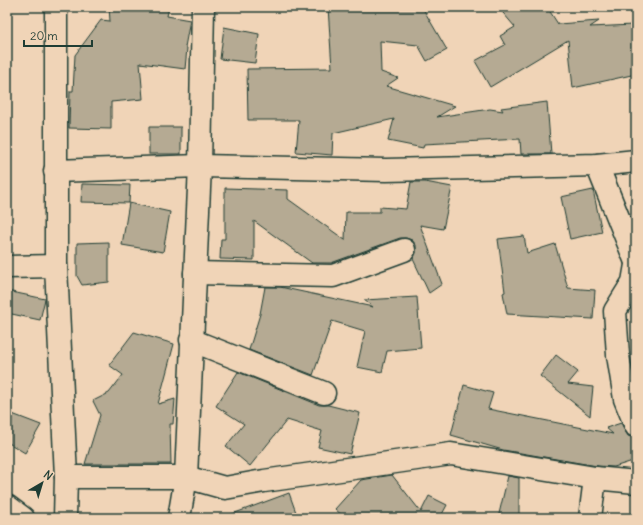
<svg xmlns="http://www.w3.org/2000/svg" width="643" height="525" viewBox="0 0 643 525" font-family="Delius,sans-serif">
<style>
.building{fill:#b5aa93;stroke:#1f3d34}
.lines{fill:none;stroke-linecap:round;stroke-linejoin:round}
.street-casing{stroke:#1f3d34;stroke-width:25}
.street{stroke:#f0d4b7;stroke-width:22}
</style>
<rect width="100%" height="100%" fill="#f0d4b7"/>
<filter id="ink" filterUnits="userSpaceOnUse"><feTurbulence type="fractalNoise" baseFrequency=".025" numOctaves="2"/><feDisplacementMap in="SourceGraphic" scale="8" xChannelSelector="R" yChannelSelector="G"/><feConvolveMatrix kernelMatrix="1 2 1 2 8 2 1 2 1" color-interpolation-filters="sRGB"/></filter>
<g filter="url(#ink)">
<g class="building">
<polygon points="109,7 169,7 167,16 190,20 185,47 187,48 185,69 140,63 143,99 111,102 111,129 69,128 70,91 73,91 75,55 101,20 110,21"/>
<polygon points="328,7 422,7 447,50 427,61 418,45 380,41 381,72 398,78 386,86 455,106 437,117 490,109 503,111 501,108 547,102 551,154 521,154 520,139 424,144 423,148 388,141 394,119 333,133 332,155 296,152 299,120 248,120 247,69 332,68"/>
<polygon points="498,7 547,7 558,24 599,21 590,27 633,25 633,29 636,29 636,74 573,88 568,40 490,87 475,61 505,45 500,36 515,27"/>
<polygon points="224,27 259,34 255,63 220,59"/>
<rect x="149" y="127" width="32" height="27"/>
<polygon points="411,182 425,182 452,187 443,229 420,225 442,284 429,293 413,259 416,253 416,245 412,240 406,238 400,238 331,263 312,263 254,221 254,260 220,259 221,239 225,239 225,188 288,190 288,199 345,240 346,212 380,212 380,207 406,209"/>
<polygon points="82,184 130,185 129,203 170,212 163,252 122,245 129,203 81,202"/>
<polygon points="593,190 602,232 570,239 561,197"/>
<polygon points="524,236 527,253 555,244 568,288 595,290 593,319 507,314 503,293 505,292 498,239"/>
<polygon points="109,242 109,282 82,285 77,276 77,243"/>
<polygon points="265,287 280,287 373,307 364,300 417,297 421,348 387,351 382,372 357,367 365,331 332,321 313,375 249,350 260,314"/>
<polygon points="7,291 45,299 40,320 7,313"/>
<polygon points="134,332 174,344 158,404 175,399 173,424 170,424 171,464 85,464 100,415 93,401 109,393 123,375 109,365"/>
<polygon points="556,355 578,372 568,384 593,387 590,416 540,376"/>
<polygon points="238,372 319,405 328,405 360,413 350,454 318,447 322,431 287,420 250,466 226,446 244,424 216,406"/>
<polygon points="464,385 493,393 488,409 613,434 606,428 621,423 628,436 636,438 636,460 614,467 597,466 503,450 451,435"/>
<polygon points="7,412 41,425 25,453 7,442"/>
<polygon points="392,475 421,512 429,496 447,505 440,518 345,518 335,509 361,480"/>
<polygon points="508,476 519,478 519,518 498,518"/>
<polygon points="289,493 298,518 228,518 227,516"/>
</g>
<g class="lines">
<defs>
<g id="street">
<polyline points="56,7 56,266 66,477 65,518"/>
<polyline points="597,165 636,262"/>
<polyline points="55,171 200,166 386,170 597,165 636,161"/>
<polyline points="636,265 633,282 615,311 618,355 625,399 636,426"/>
<polyline points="7,267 56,266"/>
<polyline points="195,273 333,276 404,250"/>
<polyline points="191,340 324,393"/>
<polyline points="66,477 186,477 225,488 264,481 451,454 595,478 636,482"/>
<polyline points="7,506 23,518"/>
<polyline points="179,518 186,477 200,166 203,7"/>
<polyline points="590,518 595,478"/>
</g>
</defs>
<use href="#street" class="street-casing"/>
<use href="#street" class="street"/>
</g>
</g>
<rect width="643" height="525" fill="none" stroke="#f0d4b7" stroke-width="24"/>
<rect x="12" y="12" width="619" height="501" fill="none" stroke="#1f3d34" stroke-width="1.5" filter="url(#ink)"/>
<g transform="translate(42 483) rotate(38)" stroke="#f0d4b7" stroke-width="3" paint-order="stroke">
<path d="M0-3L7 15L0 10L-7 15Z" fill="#1f3d34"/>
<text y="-6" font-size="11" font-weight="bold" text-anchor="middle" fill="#1f3d34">N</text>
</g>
<path d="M24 40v6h68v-6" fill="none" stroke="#1f3d34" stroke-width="2"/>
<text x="30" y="40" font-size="12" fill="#1f3d34" stroke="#f0d4b7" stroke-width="3" paint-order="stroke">20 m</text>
</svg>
